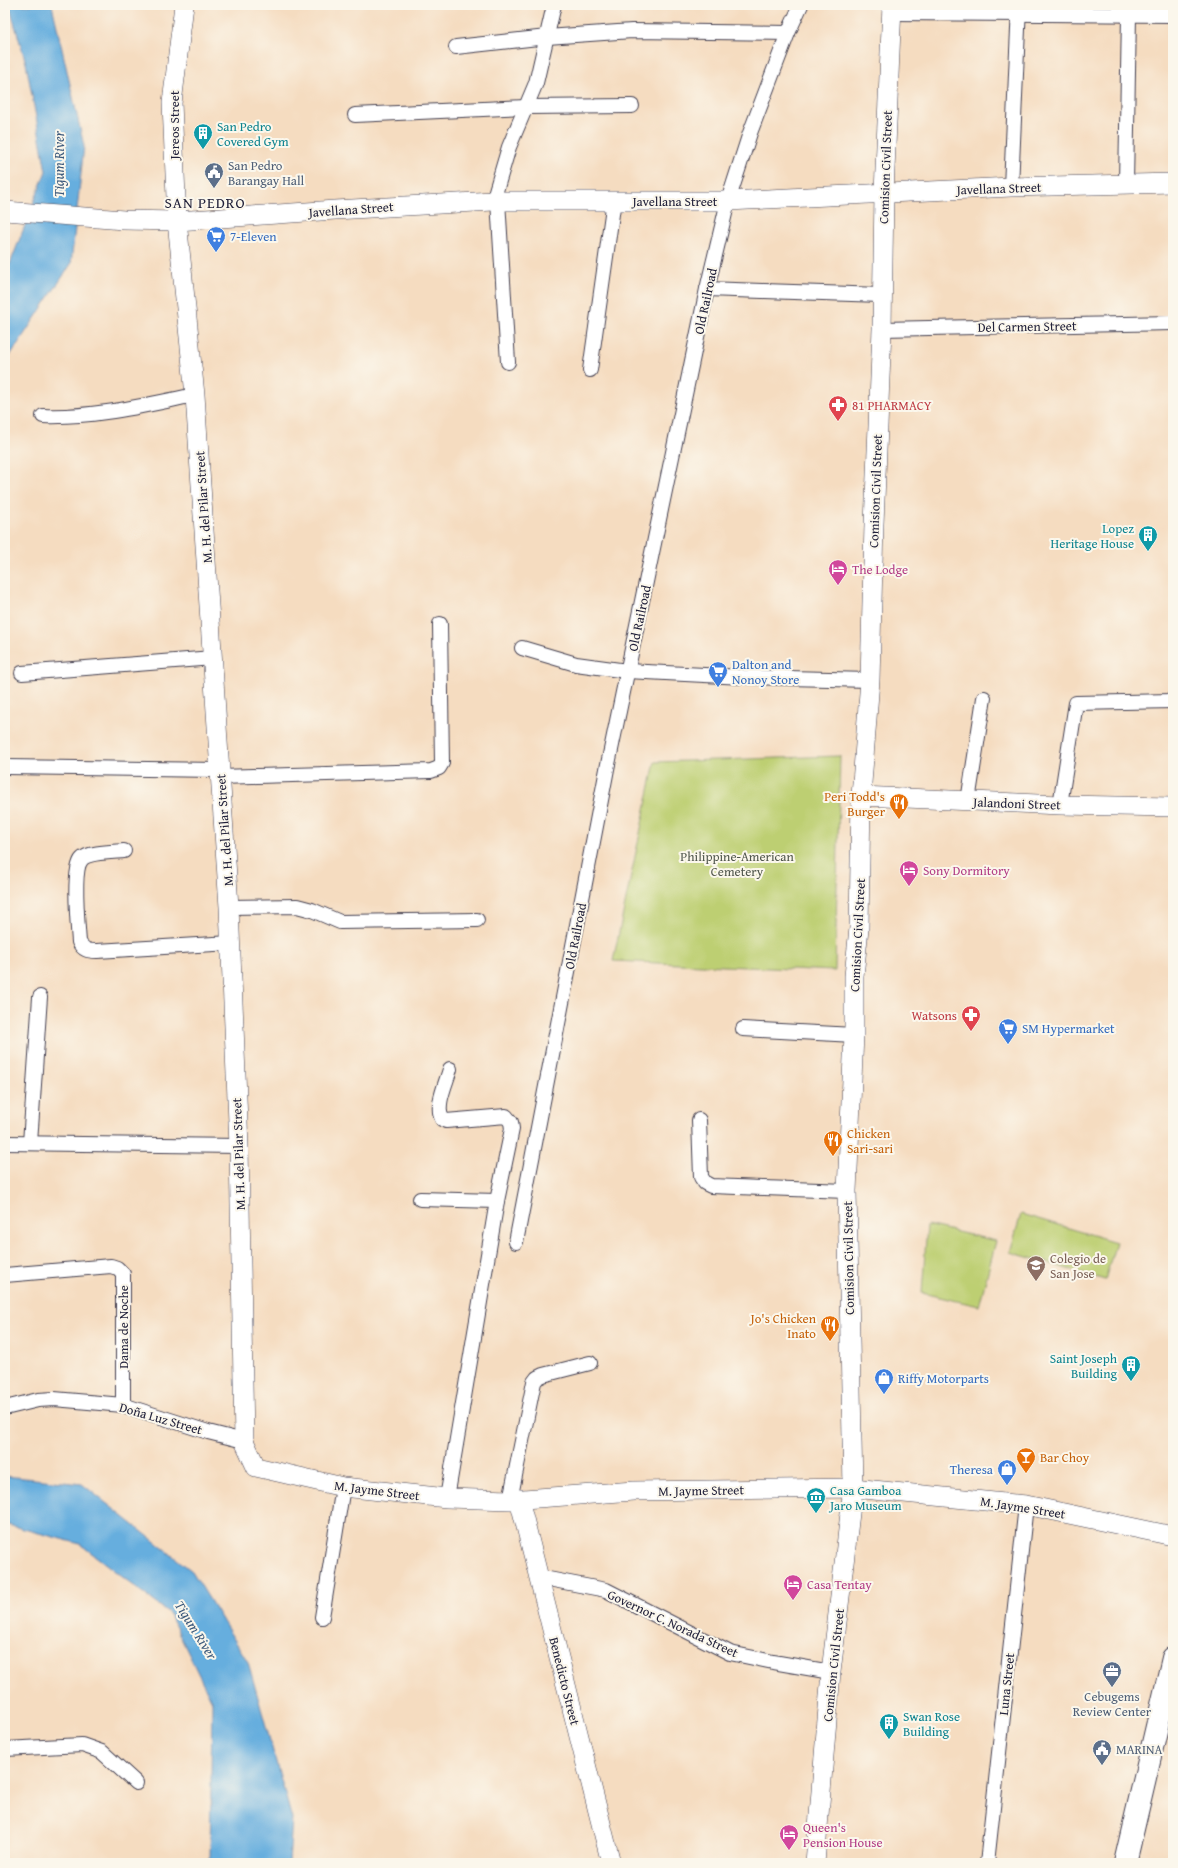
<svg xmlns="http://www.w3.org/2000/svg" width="1178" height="1868" viewBox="0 0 1178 1868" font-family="'Gentium Book Plus',serif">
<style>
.green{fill:#bdcf72;stroke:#707856}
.water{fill:#66aede;stroke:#44688c}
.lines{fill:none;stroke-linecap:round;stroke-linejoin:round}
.street-casing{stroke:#423e4f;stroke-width:16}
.secondary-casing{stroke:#423e4f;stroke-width:20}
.primary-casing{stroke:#423e4f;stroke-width:24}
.street{stroke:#fff;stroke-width:14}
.secondary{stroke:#fff;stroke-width:19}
.primary{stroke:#fff;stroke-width:22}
.labels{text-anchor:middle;stroke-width:4;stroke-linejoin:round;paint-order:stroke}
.street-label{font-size:13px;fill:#22223b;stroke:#fbf7ec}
.culture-label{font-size:13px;fill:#0d838f;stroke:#fbf7ec;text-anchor:start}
.service-label{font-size:13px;fill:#4e5e75;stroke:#fbf7ec;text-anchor:start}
.shop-label{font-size:13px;fill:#366cbe;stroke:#fbf7ec;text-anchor:start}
.health-label{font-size:13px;fill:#be3a42;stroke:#fbf7ec;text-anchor:start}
.hotel-label{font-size:13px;fill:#b23c85;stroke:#fbf7ec;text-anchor:start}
.food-label{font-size:13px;fill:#c56008;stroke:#fbf7ec;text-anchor:end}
.park-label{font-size:13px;fill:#50564c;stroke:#fbf7ec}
.education-label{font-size:13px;fill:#785e54;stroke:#fbf7ec;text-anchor:start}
.water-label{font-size:14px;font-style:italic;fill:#3d5a7c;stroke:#fbf7ec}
.quarter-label{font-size:15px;letter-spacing:1px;fill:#22223b;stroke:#fbf7ec}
</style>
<rect width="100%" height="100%" fill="#fbf7ec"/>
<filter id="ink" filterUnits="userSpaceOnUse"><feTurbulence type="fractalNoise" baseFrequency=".025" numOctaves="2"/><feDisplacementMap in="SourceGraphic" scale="8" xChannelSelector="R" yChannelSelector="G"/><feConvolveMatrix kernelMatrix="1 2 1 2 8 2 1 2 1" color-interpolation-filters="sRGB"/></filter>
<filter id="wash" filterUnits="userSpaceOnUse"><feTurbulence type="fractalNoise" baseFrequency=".012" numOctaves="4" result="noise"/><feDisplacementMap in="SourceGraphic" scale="16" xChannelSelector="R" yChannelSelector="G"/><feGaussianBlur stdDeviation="0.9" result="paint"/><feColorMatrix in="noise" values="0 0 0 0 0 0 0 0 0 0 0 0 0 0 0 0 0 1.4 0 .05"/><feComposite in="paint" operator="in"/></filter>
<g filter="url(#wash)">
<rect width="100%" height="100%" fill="#f5dcc0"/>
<g class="green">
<polygon points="840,756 835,971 613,961 655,762"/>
<polygon points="1021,1214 1116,1242 1105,1280 1010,1252"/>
<polygon points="927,1225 996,1241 979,1306 922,1293"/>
</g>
<g class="water">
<polygon points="9,5 52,5 84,146 71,264 5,363 5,271 10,264 46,171 26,63"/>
<polygon points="5,1476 82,1484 192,1571 248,1662 292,1819 289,1863 210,1863 212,1702 169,1613 80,1544 5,1524"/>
</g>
</g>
<g filter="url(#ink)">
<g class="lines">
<defs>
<g id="street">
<polyline points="892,13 1173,15"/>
<polyline points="456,47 547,37 632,31 788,33"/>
<polyline points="355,115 526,107 632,106"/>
<polyline points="1126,184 1129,15"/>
<polyline points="1011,187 1019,6"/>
<polyline points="493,201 509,147 536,83 554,5"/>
<polyline points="498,201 508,362"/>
<polyline points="707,289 881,295"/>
<polyline points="882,329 1173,323"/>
<polyline points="590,370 614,200"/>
<path d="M43,416c52,2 102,-11 152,-21"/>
<polyline points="522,648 576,664 627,671 743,677 870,680"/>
<polyline points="22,673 213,658"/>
<polyline points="5,767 219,770"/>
<polyline points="220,777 431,771 439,768 442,763 440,624"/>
<polyline points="968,801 984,698"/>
<polyline points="1060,805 1076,703 1173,701"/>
<path d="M124,851c-9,1 -35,1 -42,8 -10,10 -4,68 -3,83 4,8 9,9 18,9l134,-8"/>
<polyline points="229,907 297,906 312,910 340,922 477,920"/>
<polyline points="743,1029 854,1035"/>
<polyline points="699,1120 701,1177 705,1183 711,1186 847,1191"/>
<polyline points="5,1143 239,1146"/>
<polyline points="30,1143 40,997"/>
<polyline points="420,1199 497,1201"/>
<polyline points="516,1242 607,769 707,289 728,201 750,133 788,33 801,5"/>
<polyline points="5,1275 111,1266 117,1268 123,1274 123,1405"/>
<polyline points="5,1408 38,1400 54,1399 123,1405 208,1432 244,1441"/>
<path d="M447,1498l50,-297 15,-72 -1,-7 -5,-6 -60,5 -4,-2c-7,-14 4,-35 8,-50"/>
<polyline points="510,1500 534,1382 537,1378 543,1375 590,1363"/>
<polyline points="538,1577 606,1590 730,1653 773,1662 831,1672"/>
<polyline points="322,1617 343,1487"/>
<polyline points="5,1749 82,1745 102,1752 136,1783"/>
<polyline points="987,1863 1026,1505"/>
</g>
<g id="secondary">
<polyline points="184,5 172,103 177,221 195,395 229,907 239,1146 244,1441 256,1467 343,1487 447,1498 510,1500 634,1491 853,1488 1026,1505 1173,1536"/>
<polyline points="5,211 124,220 177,221 335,210 493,201 728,201 1011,187 1173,183"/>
<polyline points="861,796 1060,805 1173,807"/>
<polyline points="519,1499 611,1863"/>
<polyline points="815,1863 831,1672 853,1488 847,1191 854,1035 854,976 859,928 861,796 870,680 874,524 882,329 884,193 892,5"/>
</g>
<polyline id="primary" points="1125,1863 1173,1658"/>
</defs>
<use href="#street" class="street-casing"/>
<use href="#secondary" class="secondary-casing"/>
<use href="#primary" class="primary-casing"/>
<use href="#street" class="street"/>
<use href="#secondary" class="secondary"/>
<use href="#primary" class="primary"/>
</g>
</g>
<defs>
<symbol id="building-pin" viewBox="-11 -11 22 30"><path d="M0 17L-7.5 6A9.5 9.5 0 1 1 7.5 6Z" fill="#0f9aa8" stroke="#fbf7ec"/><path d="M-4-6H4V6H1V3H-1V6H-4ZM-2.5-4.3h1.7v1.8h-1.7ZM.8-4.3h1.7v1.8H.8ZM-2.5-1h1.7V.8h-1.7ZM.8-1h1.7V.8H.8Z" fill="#fff"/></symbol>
<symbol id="civic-pin" viewBox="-11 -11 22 30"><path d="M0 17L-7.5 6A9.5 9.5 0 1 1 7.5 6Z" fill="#5c6f8a" stroke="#fbf7ec"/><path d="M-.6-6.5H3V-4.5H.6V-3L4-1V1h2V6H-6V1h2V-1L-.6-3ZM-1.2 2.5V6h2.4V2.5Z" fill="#fff"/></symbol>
<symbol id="supermarket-pin" viewBox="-11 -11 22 30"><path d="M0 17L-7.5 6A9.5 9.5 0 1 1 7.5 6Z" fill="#3f7fe0" stroke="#fbf7ec"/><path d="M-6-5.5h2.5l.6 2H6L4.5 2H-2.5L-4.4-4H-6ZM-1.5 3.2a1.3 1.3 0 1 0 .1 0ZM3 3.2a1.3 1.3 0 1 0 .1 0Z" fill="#fff"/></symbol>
<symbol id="pharmacy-pin" viewBox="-11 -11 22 30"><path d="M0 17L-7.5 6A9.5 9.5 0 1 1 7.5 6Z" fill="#e0444e" stroke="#fbf7ec"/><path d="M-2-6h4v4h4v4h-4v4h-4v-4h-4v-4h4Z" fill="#fff"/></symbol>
<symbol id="hotel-pin" viewBox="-11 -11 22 30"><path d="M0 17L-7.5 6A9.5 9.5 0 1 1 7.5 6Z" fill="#d1479c" stroke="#fbf7ec"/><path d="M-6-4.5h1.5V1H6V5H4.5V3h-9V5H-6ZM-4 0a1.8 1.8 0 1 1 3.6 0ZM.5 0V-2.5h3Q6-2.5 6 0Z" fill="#fff"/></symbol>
<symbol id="restaurant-pin" viewBox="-11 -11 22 30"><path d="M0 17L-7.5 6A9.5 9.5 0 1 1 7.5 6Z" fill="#e8710a" stroke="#fbf7ec"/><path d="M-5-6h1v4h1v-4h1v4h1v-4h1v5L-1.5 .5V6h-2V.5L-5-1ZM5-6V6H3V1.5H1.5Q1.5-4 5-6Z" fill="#fff"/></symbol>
<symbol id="university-pin" viewBox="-11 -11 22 30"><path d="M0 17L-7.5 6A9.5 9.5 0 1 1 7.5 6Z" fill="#8d6e63" stroke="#fbf7ec"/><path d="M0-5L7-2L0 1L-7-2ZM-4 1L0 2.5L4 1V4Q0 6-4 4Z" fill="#fff"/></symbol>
<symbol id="shop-pin" viewBox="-11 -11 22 30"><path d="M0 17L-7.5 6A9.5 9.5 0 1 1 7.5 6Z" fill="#3f7fe0" stroke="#fbf7ec"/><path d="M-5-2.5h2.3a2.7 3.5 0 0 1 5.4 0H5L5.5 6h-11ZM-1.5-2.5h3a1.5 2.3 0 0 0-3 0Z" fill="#fff"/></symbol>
<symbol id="bar-pin" viewBox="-11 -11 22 30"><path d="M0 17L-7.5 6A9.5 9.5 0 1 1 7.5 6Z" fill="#e8710a" stroke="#fbf7ec"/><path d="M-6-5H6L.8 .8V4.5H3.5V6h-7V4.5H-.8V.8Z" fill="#fff"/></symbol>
<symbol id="museum-pin" viewBox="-11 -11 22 30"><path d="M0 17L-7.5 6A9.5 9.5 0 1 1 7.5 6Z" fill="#0f9aa8" stroke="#fbf7ec"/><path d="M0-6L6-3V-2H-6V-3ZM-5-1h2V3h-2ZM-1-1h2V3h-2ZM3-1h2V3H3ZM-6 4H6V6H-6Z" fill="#fff"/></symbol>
<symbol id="office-pin" viewBox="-11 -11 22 30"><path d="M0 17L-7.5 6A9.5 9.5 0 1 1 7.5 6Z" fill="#5c6f8a" stroke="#fbf7ec"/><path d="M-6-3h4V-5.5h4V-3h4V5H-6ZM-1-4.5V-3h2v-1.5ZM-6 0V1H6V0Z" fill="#fff"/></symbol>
</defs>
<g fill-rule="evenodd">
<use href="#building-pin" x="192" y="122" width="22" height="30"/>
<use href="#civic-pin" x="203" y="161" width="22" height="30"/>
<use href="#supermarket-pin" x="205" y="225" width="22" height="30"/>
<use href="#pharmacy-pin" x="827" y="394" width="22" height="30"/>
<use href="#building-pin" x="1137" y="524" width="22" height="30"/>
<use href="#hotel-pin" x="827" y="558" width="22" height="30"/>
<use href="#supermarket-pin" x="707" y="660" width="22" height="30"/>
<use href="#restaurant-pin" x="888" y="792" width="22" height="30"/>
<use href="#hotel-pin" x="898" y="859" width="22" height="30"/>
<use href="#pharmacy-pin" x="960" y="1004" width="22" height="30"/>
<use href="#supermarket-pin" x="997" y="1017" width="22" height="30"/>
<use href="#restaurant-pin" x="822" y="1129" width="22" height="30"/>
<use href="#university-pin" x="1025" y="1254" width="22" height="30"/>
<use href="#restaurant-pin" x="819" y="1314" width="22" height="30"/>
<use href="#building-pin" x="1120" y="1354" width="22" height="30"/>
<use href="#shop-pin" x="873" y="1367" width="22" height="30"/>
<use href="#bar-pin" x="1015" y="1446" width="22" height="30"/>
<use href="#shop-pin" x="996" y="1458" width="22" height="30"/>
<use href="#museum-pin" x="805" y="1486" width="22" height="30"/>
<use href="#hotel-pin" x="782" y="1573" width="22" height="30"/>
<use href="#office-pin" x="1101" y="1660" width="22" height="30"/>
<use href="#building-pin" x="878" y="1712" width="22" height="30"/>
<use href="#civic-pin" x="1091" y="1738" width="22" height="30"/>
<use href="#hotel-pin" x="778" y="1823" width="22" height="30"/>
</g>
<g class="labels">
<g class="street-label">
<text transform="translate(174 125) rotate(-90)" y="5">Jereos Street</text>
<text transform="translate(885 167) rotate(-88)" y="5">Comision Civil Street</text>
<text transform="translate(999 188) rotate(-2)" y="5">Javellana Street</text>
<text x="675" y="206">Javellana Street</text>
<text transform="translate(351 209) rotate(-4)" y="5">Javellana Street</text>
<text transform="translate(705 301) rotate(-78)" y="5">Old Railroad</text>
<text transform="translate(1027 326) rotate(-1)" y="5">Del Carmen Street</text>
<text transform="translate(875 491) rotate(-88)" y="5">Comision Civil Street</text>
<text transform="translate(203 507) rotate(-94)" y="5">M. H. del Pilar Street</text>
<text transform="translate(639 618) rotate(-78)" y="5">Old Railroad</text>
<text transform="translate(1017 803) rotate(2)" y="5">Jalandoni Street</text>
<text transform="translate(224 830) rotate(-94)" y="5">M. H. del Pilar Street</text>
<text transform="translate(857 935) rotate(-87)" y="5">Comision Civil Street</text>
<text transform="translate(575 936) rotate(-79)" y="5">Old Railroad</text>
<text transform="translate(238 1154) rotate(-92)" y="5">M. H. del Pilar Street</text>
<text transform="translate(848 1258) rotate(-91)" y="5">Comision Civil Street</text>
<text transform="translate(123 1327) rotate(-90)" y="5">Dama de Noche</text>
<text transform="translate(161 1418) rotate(16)" y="5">Doña Luz Street</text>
<text transform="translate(377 1490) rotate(7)" y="5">M. Jayme Street</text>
<text transform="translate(701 1490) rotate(-1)" y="5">M. Jayme Street</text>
<text transform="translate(1023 1507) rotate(9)" y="5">M. Jayme Street</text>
<text transform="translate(673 1623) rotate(25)" y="5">Governor C. Norada Street</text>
<text transform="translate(833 1665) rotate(-84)" y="5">Comision Civil Street</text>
<text transform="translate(565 1681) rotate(76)" y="5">Benedicto Street</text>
<text transform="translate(1006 1684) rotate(-84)" y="5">Luna Street</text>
</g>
<g class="culture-label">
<text x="217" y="131">San Pedro<tspan x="217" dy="15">Covered Gym</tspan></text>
<text x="1134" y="533" text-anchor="end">Lopez<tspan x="1134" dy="15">Heritage House</tspan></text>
<text x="1117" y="1363" text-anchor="end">Saint Joseph<tspan x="1117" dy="15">Building</tspan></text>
<text x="830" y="1495">Casa Gamboa<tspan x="830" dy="15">Jaro Museum</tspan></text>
<text x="903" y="1721">Swan Rose<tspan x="903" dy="15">Building</tspan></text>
</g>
<g class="service-label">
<text x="228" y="170">San Pedro<tspan x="228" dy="15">Barangay Hall</tspan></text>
<text x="1112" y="1701" text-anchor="middle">Cebugems<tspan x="1112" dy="15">Review Center</tspan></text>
<text x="1116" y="1754">MARINA</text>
</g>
<g class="shop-label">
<text x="230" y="241">7-Eleven</text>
<text x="732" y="669">Dalton and<tspan x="732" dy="15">Nonoy Store</tspan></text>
<text x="1022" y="1033">SM Hypermarket</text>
<text x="898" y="1383">Riffy Motorparts</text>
<text x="993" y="1474" text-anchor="end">Theresa</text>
</g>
<g class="health-label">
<text x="852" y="410">81 PHARMACY</text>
<text x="957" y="1020" text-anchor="end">Watsons</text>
</g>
<g class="hotel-label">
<text x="852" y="574">The Lodge</text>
<text x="923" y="875">Sony Dormitory</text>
<text x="807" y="1589">Casa Tentay</text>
<text x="803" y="1832">Queen's<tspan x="803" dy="15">Pension House</tspan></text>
</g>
<g class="food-label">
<text x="885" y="801">Peri Todd's<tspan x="885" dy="15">Burger</tspan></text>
<text x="847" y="1138" text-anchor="start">Chicken<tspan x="847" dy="15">Sari-sari</tspan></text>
<text x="816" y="1323">Jo's Chicken<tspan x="816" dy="15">Inato</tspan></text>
<text x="1040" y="1462" text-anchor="start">Bar Choy</text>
</g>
<g class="park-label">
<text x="737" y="861">Philippine-American<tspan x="737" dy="15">Cemetery</tspan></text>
</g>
<g class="education-label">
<text x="1050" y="1263">Colegio de<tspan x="1050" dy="15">San Jose</tspan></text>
</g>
<g class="water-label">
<text transform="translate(59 164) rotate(-90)" y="5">Tigum River</text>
<text transform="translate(196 1630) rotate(58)" y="5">Tigum River</text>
</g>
<g class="quarter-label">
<text x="205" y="208">SAN PEDRO</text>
</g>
</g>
<rect width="1178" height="1868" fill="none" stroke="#fbf7ec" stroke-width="20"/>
</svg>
